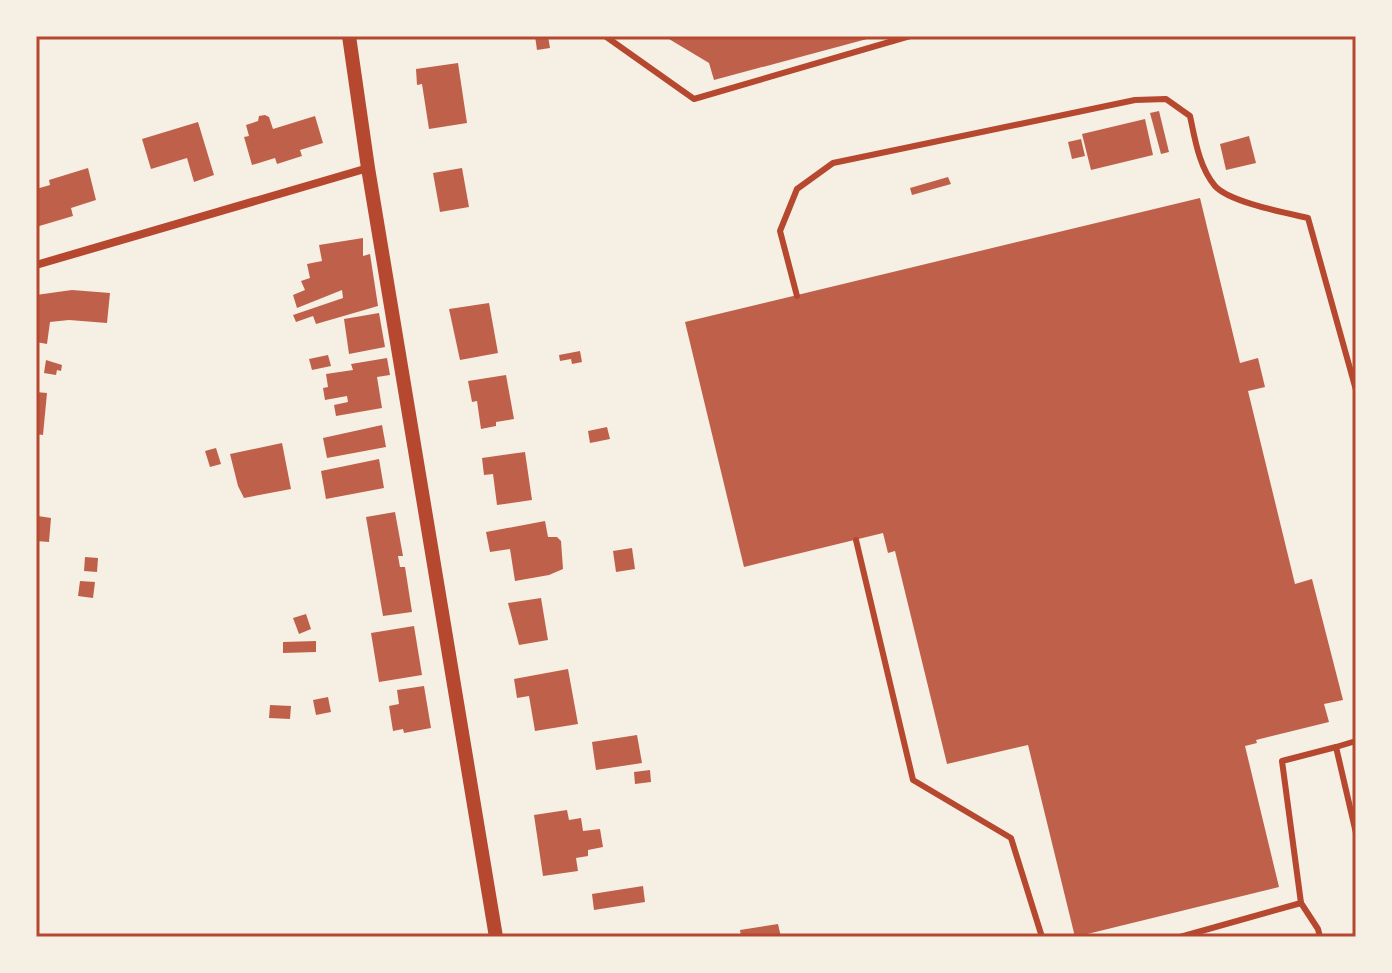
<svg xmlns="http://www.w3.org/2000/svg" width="1392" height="973" viewBox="0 0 1392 973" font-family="Jost,sans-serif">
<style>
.building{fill:#bf614a}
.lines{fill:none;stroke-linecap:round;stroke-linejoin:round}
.service{stroke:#b5482f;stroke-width:6}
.minor{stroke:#b5482f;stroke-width:8}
.tertiary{stroke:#b5482f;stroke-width:14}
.neatline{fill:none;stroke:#b5482f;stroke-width:3}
</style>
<rect width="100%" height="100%" fill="#f6efe4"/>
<g class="building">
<polygon points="535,36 548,36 550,48 537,50"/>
<polygon points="664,36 866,36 867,39 714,80 709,63"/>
<polygon points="458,63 467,123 429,129 422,84 417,85 416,69"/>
<polygon points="1159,111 1169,152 1161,154 1150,113"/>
<polygon points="265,115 269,117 273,129 315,116 323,143 300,150 302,156 277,164 275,158 252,165 244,137 249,136 246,125 258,121 259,116"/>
<polygon points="1145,119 1153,155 1091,170 1082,134"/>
<polygon points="198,122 214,175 194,182 187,158 151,169 142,139"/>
<polygon points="1249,136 1256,163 1226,170 1220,144"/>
<polygon points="1081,139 1085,156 1072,159 1068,142"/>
<polygon points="88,168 96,200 71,208 73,216 36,227 36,189 50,185 49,180"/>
<polygon points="462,168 469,207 440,212 433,173"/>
<polygon points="948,177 951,184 912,195 910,188"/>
<polygon points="1200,198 1240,363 1258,358 1265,387 1248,391 1295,584 1312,579 1343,700 1324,704 1329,722 1256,740 1257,743 1245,746 1279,887 1075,937 1028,745 947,764 895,551 888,553 883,533 744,567 685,322"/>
<polygon points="363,238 363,256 370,254 378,306 316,324 313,316 296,322 293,315 343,298 342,290 297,308 293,295 305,290 301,281 310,278 307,264 322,261 319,245"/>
<polygon points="72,290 110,293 107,323 69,320 50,322 47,344 36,342 36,295"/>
<polygon points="489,303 498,353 460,360 449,309"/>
<polygon points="379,313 385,347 349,354 344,319"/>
<polygon points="580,351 582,362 572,364 571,359 560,361 559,355"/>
<polygon points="328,355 331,366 312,370 309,359"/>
<polygon points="387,358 390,375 377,377 382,408 336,416 334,405 348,402 347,396 325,400 323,388 328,387 326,374 353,370 351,364"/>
<polygon points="46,360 62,365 61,371 57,370 56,375 44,373"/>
<polygon points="506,375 514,419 496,422 496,426 481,429 477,401 472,402 468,381"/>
<polygon points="36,392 47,393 43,435 36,434"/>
<polygon points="382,425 386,447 327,458 323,438"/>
<polygon points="607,427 610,439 590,443 588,431"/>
<polygon points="282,443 291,489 244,498 238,486 230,454"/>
<polygon points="216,448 221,464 210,467 205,451"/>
<polygon points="525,452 532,500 497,505 493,474 484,475 482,458"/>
<polygon points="379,459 384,488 326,499 321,471"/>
<polygon points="395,512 403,556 398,556 400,567 405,567 412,612 383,616 366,517"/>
<polygon points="38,516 51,518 49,542 36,541"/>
<polygon points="545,521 548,537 557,537 561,541 563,569 549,575 515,581 510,549 490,552 486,532"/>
<polygon points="632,548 635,569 616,572 613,551"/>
<polygon points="85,557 98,558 97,572 84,571"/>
<polygon points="80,581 95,582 93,598 78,596"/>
<polygon points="541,598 548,640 519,645 508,603"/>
<polygon points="306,614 311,629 299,634 293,618"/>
<polygon points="414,626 422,675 379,682 371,633"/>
<polygon points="316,641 316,652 283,653 283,642"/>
<polygon points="568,669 578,724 535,731 529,696 517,698 514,679"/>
<polygon points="424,686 431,728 404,733 403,729 393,731 389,706 399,704 397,690"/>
<polygon points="328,697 331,712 316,715 313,700"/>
<polygon points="270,705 291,706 290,719 269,718"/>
<polygon points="637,735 642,763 596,770 592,742"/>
<polygon points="650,770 651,782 635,784 634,772"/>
<polygon points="567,810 569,820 581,818 583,831 600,829 603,847 588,850 588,856 576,858 578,871 543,876 534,815"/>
<polygon points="643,886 645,902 594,910 592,894"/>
<polygon points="778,924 781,937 741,937 740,930"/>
</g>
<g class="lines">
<g class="service">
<polyline points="605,36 694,99 910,36"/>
<path d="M797,296l-17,-65 17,-42 36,-26 302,-63 31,-1 24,17c5,23 9,51 25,70 14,16 71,27 93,32l48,172"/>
<polyline points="856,540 913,780 1011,838 1042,937"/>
<polyline points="1356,741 1336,747 1356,833"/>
<polyline points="1301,903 1282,761 1336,747"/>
<polyline points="1180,937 1301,903 1318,929 1320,937"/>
</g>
<polyline class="minor" points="36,265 368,168"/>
<polyline class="tertiary" points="349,36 368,168 496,937"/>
</g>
<rect width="1392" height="973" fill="none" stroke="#f6efe4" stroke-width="76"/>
<rect x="38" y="38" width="1316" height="897" class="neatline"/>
</svg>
